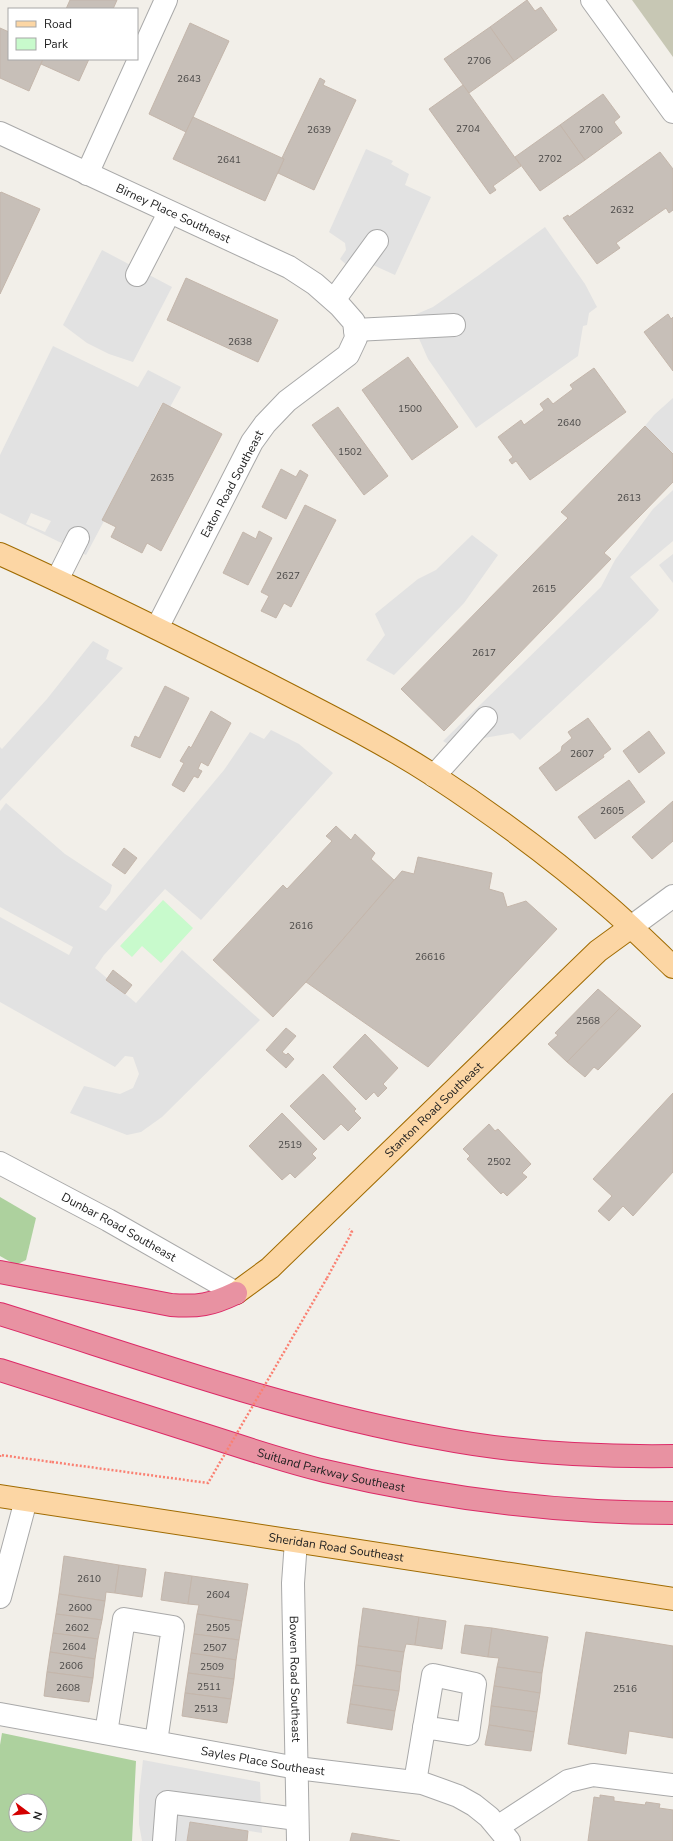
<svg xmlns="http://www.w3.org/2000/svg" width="673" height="1841" viewBox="0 0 673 1841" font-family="'Nunito Sans',sans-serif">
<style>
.construction{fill:#c7c7b4}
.forest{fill:#add19e;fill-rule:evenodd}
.park{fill:#c8facc}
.parking{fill:#e2e2e2;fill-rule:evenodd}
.building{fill:#c7bfb8;stroke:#c4b6ab}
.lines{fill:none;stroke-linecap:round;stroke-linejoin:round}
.minor-casing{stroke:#a9a9a9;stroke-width:24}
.major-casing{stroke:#a06b00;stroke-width:24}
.highway-casing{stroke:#dc2a67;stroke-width:24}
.path{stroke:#fa8072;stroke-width:2.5;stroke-dasharray:2 2;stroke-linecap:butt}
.minor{stroke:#fff;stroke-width:22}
.major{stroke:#fcd6a4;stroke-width:22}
.highway{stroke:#e892a2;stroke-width:22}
.path-bridge{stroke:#fa8072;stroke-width:2.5;stroke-dasharray:2 2;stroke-linecap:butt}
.labels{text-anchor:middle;stroke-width:3;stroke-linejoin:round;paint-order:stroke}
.number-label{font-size:10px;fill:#4b4948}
.street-label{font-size:12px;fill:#222;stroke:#fff}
</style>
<rect width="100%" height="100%" fill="#f2efe9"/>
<polygon class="construction" points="632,0 673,0 673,57"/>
<g class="forest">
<polygon points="0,1197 36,1218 26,1260 16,1265 0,1256"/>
<path d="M2,1733l134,28 -4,80h-132v-96zM16,1801h24v24h-24z"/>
</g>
<polygon class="park" points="163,900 193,928 161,963 142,946 132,957 120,946"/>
<g class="parking">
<polygon points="366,149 393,161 391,164 409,174 405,185 431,197 395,275 373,265 360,277 340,259 346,250 345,243 329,232"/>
<polygon points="545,227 585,284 597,307 589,313 587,325 583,326 578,356 476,428 428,359 417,334 390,340 389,321 412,316 433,307 479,275"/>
<polygon points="102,250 172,287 133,362 109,354 87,343 63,325"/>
<path d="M53,346l85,41 10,-17 33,17 -11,20 -8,-4 -60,117 2,1 -18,34 -86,-42v-58zM31,513l20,8 -6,11 -19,-8z"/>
<polygon points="673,398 673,453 645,426 654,415"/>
<polygon points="673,490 673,541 630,577 659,610 654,616 520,740 513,733 478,739 465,755 443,741 601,587 615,560 653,509"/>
<polygon points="472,535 498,555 464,603 394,675 366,660 385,635 375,614 418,579 436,570"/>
<polygon points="673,554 673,583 659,565"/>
<polygon points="93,641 109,650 106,659 123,668 0,801 0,747 2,749 47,699"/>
<polygon points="271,730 299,744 333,773 201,920 165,889 104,955 95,968 136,1003 182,950 260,1020 162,1117 141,1132 127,1135 70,1113 84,1086 120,1094 133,1088 139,1074 133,1057 125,1056 115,1067 0,1002 0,917 69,955 73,947 0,907 0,811 6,803 65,854 112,885 110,893 99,907 106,911 224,770 250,732 264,739"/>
<polygon points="143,1760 260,1782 262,1833 190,1822 187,1841 142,1841 139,1824 139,1796"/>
</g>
<g class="building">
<polygon points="70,0 117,0 113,9 66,9"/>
<polygon points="527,0 535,11 541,7 557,30 514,61 490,27"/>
<polygon points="190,23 229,41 186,132 149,114"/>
<polygon points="490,27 514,61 469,93 444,59"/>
<polygon points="0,28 9,32 9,59 43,59 29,91 0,78"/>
<polygon points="43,59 89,59 79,81 41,64"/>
<polygon points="320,78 325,81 323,85 356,100 314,190 278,173 284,159 282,158"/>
<polygon points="463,85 521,166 493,186 496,190 490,194 429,109"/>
<polygon points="603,94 620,117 614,122 622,133 585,160 560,125"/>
<polygon points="193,117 284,159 265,201 173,159"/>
<polygon points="560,125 585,160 540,191 515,157"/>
<polygon points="660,152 673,169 673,210 669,213 666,208 643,224 616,243 620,248 597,264 563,218 568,215 569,217"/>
<polygon points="1,192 40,209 0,294 0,193"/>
<polygon points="186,278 278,320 258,362 167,320"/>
<polygon points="668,314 671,319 673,317 673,371 644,332"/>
<polygon points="408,357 458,427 412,460 362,390"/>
<polygon points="594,368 626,412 530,480 516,461 512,464 509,460 513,457 498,437 521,420 524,425 544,410 540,404 548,398 553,404 573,389 570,385"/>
<polygon points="163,403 222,434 161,551 147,543 142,553 111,537 116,527 102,520"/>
<polygon points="338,407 388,476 364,495 312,425"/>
<polygon points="645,426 673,454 673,482 604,553 611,559 444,731 401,689 568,518 561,512"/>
<polygon points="281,469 296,477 300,470 308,475 286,519 262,507"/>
<polygon points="305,505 336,520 291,607 284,603 276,618 261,611 269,596 261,592"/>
<polygon points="259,531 272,538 248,585 223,573 243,532 256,539"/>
<polygon points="165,686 189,698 160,758 131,746 135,736 139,738"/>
<polygon points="211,711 231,723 208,766 201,762 198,769 202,771 198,778 194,776 184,792 172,785 184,763 180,761 189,746 191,748"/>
<polygon points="588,718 611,749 603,755 604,757 556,791 539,768 561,751 562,746 572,738 568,732"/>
<polygon points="649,731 665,753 639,773 623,751"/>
<polygon points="629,780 645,802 595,839 578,817"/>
<polygon points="673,801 673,841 652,859 632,837"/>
<polygon points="336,826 351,840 355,834 375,853 371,859 394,880 306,982 273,1017 213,960 283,885 287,889 332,841 326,836"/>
<polygon points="124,848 137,858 125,874 112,865"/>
<polygon points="418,857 492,873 489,889 503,893 507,907 526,901 557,929 428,1067 306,982 402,871 414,874"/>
<polygon points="113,970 132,985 125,994 106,980"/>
<polygon points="598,989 620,1008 567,1062 548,1044 558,1035 555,1033"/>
<polygon points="620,1008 641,1026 598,1070 594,1067 585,1077 567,1062"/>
<polygon points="286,1028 296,1036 282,1052 286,1055 288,1053 294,1059 286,1068 266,1050"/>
<polygon points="365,1034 398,1068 383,1084 387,1088 378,1097 374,1092 366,1100 333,1067"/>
<polygon points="323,1074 356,1109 354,1111 361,1118 348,1131 341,1124 324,1140 290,1106"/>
<polygon points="673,1093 673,1172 633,1216 623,1206 609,1221 598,1211 612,1196 593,1179"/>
<polygon points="282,1113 317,1149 312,1154 316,1158 295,1178 290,1173 282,1180 249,1146"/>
<polygon points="489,1124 495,1131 498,1129 531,1164 522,1173 527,1177 507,1196 503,1192 501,1194 467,1159 470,1156 463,1149"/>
<polygon points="64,1556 119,1565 115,1593 106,1592 105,1601 59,1594"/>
<polygon points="119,1565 146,1569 142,1597 115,1593"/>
<polygon points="165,1572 192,1576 188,1604 161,1600"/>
<polygon points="192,1576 248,1584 242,1621 197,1614 199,1605 188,1604"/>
<polygon points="59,1594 105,1601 102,1620 56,1614"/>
<polygon points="363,1608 419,1617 415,1645 406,1644 404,1652 358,1646"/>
<polygon points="56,1614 102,1620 98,1639 53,1633"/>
<polygon points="197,1614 242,1621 239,1640 194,1634"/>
<polygon points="419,1617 446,1621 442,1649 415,1645"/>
<polygon points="465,1625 492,1628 488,1657 461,1653"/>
<polygon points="492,1628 548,1637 542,1673 497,1667 499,1658 488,1657"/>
<polygon points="586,1632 673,1646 673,1738 629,1731 626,1754 568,1744"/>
<polygon points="53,1633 98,1639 95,1659 50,1652"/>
<polygon points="194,1634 239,1640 236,1660 191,1653"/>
<polygon points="358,1646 404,1652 401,1672 356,1665"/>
<polygon points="50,1652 95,1659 93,1678 47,1672"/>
<polygon points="191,1653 236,1660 234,1679 188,1673"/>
<polygon points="356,1665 401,1672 399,1691 353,1685"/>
<polygon points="497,1667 542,1673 540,1693 494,1686"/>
<polygon points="47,1672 93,1678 89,1702 44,1696"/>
<polygon points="188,1673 234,1679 231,1699 185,1693"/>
<polygon points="353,1685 399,1691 395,1711 350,1704"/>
<polygon points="494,1686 540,1693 537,1712 491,1706"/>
<polygon points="185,1693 231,1699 227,1723 182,1716"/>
<polygon points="350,1704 395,1711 392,1730 347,1723"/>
<polygon points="491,1706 537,1712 534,1732 489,1725"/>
<polygon points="489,1725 534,1732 531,1751 485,1745"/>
<polygon points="600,1795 614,1797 614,1801 645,1805 646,1802 660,1804 659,1808 673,1810 673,1841 588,1841 594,1797 600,1798"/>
<polygon points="190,1822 248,1831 247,1841 187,1841"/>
<polygon points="352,1833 400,1841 350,1841"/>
</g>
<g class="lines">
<defs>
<g id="minor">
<polyline points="592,0 673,112"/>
<path id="s1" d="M0,133l289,134 26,17 25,22 14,16 2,16 -8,17 -61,46 -22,23 -13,18 -95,186"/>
<polyline points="87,174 166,0"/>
<polyline points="137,275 169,213"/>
<polyline points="334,300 377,241"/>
<polyline points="355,330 454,325"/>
<polyline points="57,580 78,538"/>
<polyline points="434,776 486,718"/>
<polyline points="631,927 673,896"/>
<path id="s2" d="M0,1163l108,57 128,73"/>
<path id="s3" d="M296,1541l-3,42 5,258"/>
<polyline points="0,1597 26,1500"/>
<path id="s4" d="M0,1714l297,54 125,15 36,13 16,9 15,12 20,24"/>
<polyline points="106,1733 124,1619 173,1627 156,1742"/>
<polyline points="415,1782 433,1675 475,1684 468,1734 424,1727"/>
<polyline points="499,1826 568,1781 593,1775 673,1785"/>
<polyline points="164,1841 167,1802 297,1819"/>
</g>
<g id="major">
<path d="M0,554c89,40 175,83 262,127 58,30 117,59 171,94 61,40 121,84 176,132 22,19 43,40 64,60"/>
<path id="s5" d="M236,1293l34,-25 328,-317 33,-24"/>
<path id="s6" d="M0,1496l673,103"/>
</g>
<g id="highway">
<path d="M0,1272l171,33c27,2 40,0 65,-12"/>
<path d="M0,1314c145,45 288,97 438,124 77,15 156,19 235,18"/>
<path id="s7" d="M0,1370c63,20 126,40 189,60 45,14 90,30 136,41 114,27 231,42 348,42"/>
</g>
</defs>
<use href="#minor" class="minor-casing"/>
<use href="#major" class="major-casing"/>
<use href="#highway" class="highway-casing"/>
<g class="path">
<polyline points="327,1278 352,1232 349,1229"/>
<polyline points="0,1457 0,1455 52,1462"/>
</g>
<use href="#minor" class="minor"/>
<use href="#major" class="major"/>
<use href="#highway" class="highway"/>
<polyline class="path-bridge" points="52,1462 208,1483 327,1278"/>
</g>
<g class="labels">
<g class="number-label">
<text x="479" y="64">2706</text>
<text x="189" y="82">2643</text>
<text x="468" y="132">2704</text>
<text x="319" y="133">2639</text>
<text x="591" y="133">2700</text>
<text x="550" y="162">2702</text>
<text x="229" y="163">2641</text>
<text x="622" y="213">2632</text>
<text x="240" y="345">2638</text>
<text x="410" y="412">1500</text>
<text x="569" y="426">2640</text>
<text x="350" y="455">1502</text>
<text x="162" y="481">2635</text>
<text x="629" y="501">2613</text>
<text x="288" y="579">2627</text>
<text x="544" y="592">2615</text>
<text x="484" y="656">2617</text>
<text x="582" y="757">2607</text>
<text x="612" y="814">2605</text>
<text x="301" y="929">2616</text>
<text x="430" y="960">26616</text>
<text x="588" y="1024">2568</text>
<text x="290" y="1148">2519</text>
<text x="499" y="1165">2502</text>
<text x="89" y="1582">2610</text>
<text x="218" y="1598">2604</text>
<text x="80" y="1611">2600</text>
<text x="77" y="1631">2602</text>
<text x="218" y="1631">2505</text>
<text x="74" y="1650">2604</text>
<text x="215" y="1651">2507</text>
<text x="71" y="1669">2606</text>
<text x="212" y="1670">2509</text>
<text x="209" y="1690">2511</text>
<text x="68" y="1691">2608</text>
<text x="625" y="1692">2516</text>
<text x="206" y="1712">2513</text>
</g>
<g class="street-label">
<text dy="4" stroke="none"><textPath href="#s1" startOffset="191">Birney Place Southeast</textPath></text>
<text transform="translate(232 484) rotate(-62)" y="4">Eaton Road Southeast</text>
<text dy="4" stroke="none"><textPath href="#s5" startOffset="270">Stanton Road Southeast</textPath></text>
<text dy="4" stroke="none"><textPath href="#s2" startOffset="135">Dunbar Road Southeast</textPath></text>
<text dy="4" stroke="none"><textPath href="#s7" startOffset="346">Suitland Parkway Southeast</textPath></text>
<text dy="4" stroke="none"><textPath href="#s6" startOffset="340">Sheridan Road Southeast</textPath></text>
<text dy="4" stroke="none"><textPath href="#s3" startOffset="138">Bowen Road Southeast</textPath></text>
<text dy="4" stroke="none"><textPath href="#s4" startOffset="267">Sayles Place Southeast</textPath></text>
</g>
</g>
<rect x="8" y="8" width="130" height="52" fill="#ffffff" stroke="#a7a7a7"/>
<rect x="16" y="21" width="20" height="6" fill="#fcd6a4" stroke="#a7a7a7"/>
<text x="44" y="28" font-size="12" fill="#222222">Road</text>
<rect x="16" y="38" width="20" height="12" fill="#c8facc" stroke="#a7a7a7"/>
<text x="44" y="48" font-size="12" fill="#222222">Park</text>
<g transform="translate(28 1813) rotate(106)"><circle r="19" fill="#ffffff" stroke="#a7a7a7"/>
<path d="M0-3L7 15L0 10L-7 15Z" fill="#d40000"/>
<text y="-6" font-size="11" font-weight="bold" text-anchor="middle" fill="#222222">N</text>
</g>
</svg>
